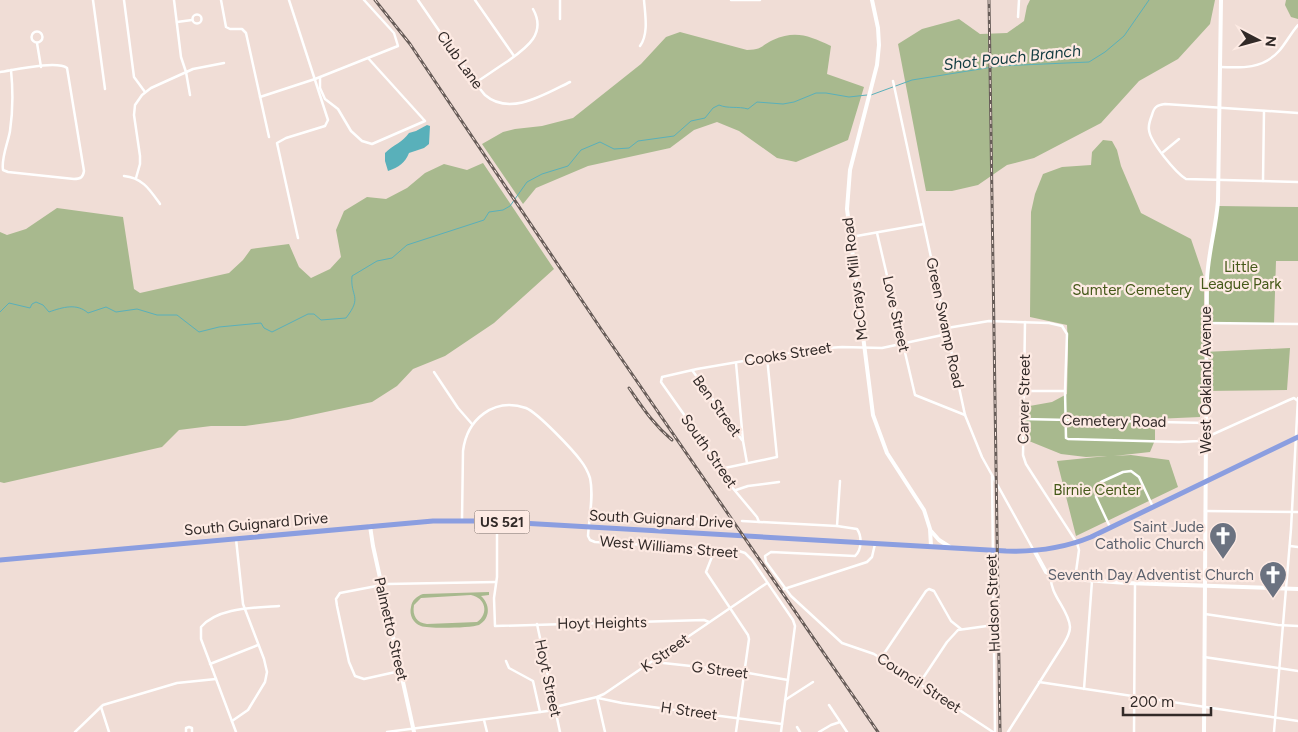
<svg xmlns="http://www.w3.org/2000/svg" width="1298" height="732" viewBox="0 0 1298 732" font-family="Figtree,sans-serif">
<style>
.green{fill:#a8b98e;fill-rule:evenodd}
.water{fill:#59b0ba}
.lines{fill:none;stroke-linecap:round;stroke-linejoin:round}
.stream{stroke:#59b0ba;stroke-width:1}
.minor{stroke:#fff;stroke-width:2.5}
.tertiary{stroke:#fff;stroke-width:4}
.trunk{stroke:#8b9ee0;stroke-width:5}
.rail-casing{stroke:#685d59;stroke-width:3}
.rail{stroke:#fdeae3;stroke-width:1;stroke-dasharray:4;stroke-linecap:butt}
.labels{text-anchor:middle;stroke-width:4.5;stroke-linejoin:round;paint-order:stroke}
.shield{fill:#fdeae3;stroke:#6f6460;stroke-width:1}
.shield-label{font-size:14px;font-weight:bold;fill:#322a28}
.street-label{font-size:15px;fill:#322a28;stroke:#fdeae3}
.park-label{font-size:15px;fill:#455919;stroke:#fdeae3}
.worship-label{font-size:15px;fill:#5b616d;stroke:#fdeae3;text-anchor:end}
.water-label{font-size:16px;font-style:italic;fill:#133c41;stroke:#fdeae3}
</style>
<rect width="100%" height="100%" fill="#f0ddd6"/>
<g class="green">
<polygon points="1030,0 1215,0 1210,24 1178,59 1139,81 1101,123 1034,158 1007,165 978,185 952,191 926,191 898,44 922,29 959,19 980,34 1007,33 1024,21 1027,6"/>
<polygon points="1286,0 1298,0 1298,19 1291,17 1285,5"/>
<path d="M680,32l67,18c17,-1 13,-4 26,-10 23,-10 36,-4 58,6l-4,28 37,13 -16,53 -52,22 -19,-4 -38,-27 -22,-9 -23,8 -24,18 -82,18 -52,22 -13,16 -41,-60 21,-12 12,-3 27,-3 31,-8 68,-54 25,-27z"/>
<polygon points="1103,140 1112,141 1117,150 1121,166 1141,213 1191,239 1204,277 1204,352 1290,348 1287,390 1202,391 1200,417 1155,419 1155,440 1150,452 1114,456 1131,455 1169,460 1178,487 1076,536 1057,461 1107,456 1086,457 1061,454 1024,439 1024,407 1052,402 1067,394 1068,346 1067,325 1030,317 1031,212 1035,194 1043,174 1062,167 1091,165 1092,152"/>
<polygon points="483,163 554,269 494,323 445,356 413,369 397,386 372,402 288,420 245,426 211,426 179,430 162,447 4,483 0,482 0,232 7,235 26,229 57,208 123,217 134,289 140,293 229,273 243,260 251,249 289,244 299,267 311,278 330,269 341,257 336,230 344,211 367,197 386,199 407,188 425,173 444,164 467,170"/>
<polygon points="1218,206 1298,207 1298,261 1276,261 1274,324 1206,323 1207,280"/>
<path d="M489,592v3l-8,1c9,8 10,22 -2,29 -8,3 -51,4 -58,1 -8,-3 -12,-11 -10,-19 1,-7 6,-11 12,-13zM471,595c15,3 18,19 6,27l-50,2c-10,-1 -15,-8 -13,-19l7,-7z"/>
</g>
<path class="water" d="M427,125l3,1 -1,18 -5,4 -15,5c-4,10 -10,14 -21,18l-3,-10v-8c8,-8 18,-11 24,-20l7,-2z"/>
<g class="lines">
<g class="stream">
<polyline points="871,95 912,80 999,66 1089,62 1105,52 1124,36 1149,0"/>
<path d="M0,312l9,-9 21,5 2,-4 4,-2 7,3 6,7c14,-5 28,-9 39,1l18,-6 10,5 21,-3 20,6h20l22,17 20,-5 42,-4 3,5 8,4 36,-18h6l7,6 25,-2c17,-22 4,-21 6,-42l25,-15 15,-3 15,-13 77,-25 5,-8 14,-2 7,-4 17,-24 15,-8 26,-8 13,-16 19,-8 14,7 15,-1 9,-7 36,-5 17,-15 14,-3 8,-10 6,-3c9,4 19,1 29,4l9,-7 26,2 11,-2 22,-9h10l23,4 18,-2"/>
</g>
<g class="minor">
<polyline points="93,0 105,89"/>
<polyline points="124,0 134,77 145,92"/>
<polyline points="174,0 181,57 186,72 190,95"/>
<polyline points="221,0 226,27 230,29 242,29 246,33 269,137"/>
<polyline points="289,0 328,120 325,126 286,138 277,143 298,238"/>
<path d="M418,0l57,83c4,4 7,9 10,12 25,22 62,-2 85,-13"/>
<polyline points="475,0 514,56"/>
<polyline points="560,0 560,19"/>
<polyline points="731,0 760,0"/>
<circle cx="197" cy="19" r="4.5"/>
<polyline points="1018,17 1019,0"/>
<polyline points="177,22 192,20"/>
<circle cx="37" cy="37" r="5.5"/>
<polyline points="37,43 41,67"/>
<path d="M640,46c9,-12 5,-32 4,-46"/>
<path d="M1220,67c22,1 43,2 59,-16 7,-8 12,-18 19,-26"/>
<path d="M0,72c14,-2 57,-12 67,-4l17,103c-1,6 -3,8 -10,8l-66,-7 -5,-2c-2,-12 5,-27 7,-39 3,-20 3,-41 1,-61"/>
<polyline points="320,78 320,88 325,99 338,109 351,131 362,141 372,144 425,121 368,58"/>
<polyline points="893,81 965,415 982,457 1033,549"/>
<path d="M475,83c11,-7 22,-15 33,-22 18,-13 39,-27 25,-52"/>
<polyline points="260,97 315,79 398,46 394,33 364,0"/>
<path d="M1298,113l-133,-9c-8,1 -11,3 -13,11 -2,5 -4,10 -3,15 1,12 27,43 37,49l112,3"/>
<polyline points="1162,153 1179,139"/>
<path d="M124,176c19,2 26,14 36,28"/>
<polyline points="136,178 140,164 140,156 134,115 135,105 142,95 151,88 193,69 224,63"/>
<polyline points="1263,181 1264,111"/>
<polyline points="877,233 915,395 965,415"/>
<polyline points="851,237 924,224"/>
<polyline points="1025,322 1023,455 1026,464 1033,475 1077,543 1079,550 1075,579"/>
<polyline points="1206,323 1298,324"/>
<polyline points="947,328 989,321 1049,323 1062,326 1067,334 1065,391 1066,438 1068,439 1179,442 1198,441 1289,400 1294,398 1298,401"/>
<polyline points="736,363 743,441 747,463"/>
<polyline points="692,370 742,440"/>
<polyline points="434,372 458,408 472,424"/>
<polyline points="1024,391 1065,391"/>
<polyline points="1023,419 1206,423"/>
<polyline points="720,469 777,457 767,357"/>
<polyline points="992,476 995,732"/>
<polyline points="736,490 748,486 779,482"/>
<polyline points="1205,511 1298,512"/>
<polyline points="590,514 635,520 699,519"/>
<path d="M462,521l1,-70c4,-32 31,-54 63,-43 12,5 47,42 55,53 4,5 7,11 9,17 4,18 -1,40 -2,58l2,4 5,2 141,8 9,3 7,7 41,60 2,6 -14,106"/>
<path d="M742,521l95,5 20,3c5,7 5,21 -2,27l-84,-4 -6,4 1,6 25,34 51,47 32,11 119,78"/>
<polyline points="497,522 497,577 494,598 495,626 704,620 709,622"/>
<polyline points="759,522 757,517 726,480 707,447 661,382 662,377 697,369 813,349 842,347 882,348 947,334"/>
<polyline points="837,526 840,481"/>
<polyline points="1110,527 1096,497 1096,490 1101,482 1123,472 1131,471 1139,477 1153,507"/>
<polyline points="1290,546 1298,547"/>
<polyline points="715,549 706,572 748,635 749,639 736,732"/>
<polyline points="784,589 867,562 872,557 875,544"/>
<polyline points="1205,614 1278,625 1298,626"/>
<polyline points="537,624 560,732"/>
<polyline points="1204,657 1298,671"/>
<polyline points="881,658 926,591 929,589 934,591 951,621 961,629"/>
<polyline points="506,661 509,668 533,681 540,712"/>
<polyline points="654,662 737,671 788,680"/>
<polyline points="210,664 258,645"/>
<polyline points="400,671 364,679 355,676 349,662 337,606 336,599 340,593 387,584 496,582"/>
<polyline points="1039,682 1298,721"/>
<polyline points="919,684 947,642 958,630 994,625"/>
<polyline points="1084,689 1092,581"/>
<polyline points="597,697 605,732"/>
<polyline points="598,698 622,703 782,724"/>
<polyline points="785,700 813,682"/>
<polyline points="829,705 847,732"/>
<polyline points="101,707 109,732"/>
<polyline points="555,707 597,697 604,694 767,583"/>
<polyline points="484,720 487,732"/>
<polyline points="232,721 248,710 265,682 267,672 264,659 243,604 236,539"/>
<polyline points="797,727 800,732"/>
<polyline points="75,732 103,705 177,683 216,679"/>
<polyline points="186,732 186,728 189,727 192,728 192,732"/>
<path d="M236,732l-35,-93v-12c17,-20 54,-19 78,-21"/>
<polyline points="387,732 555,710"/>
<polyline points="819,732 831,725 840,722"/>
<path d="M1008,732l55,-87c3,-5 7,-11 7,-18 -1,-18 -21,-32 -19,-52"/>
<polyline points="1134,732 1135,583"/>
<polyline points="1274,732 1291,529 1298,398"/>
</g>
<g class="tertiary">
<polyline points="872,0 878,28 879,45 877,65 850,170 847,209 873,415 887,453 924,510 930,529 931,546"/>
<polyline points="370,526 373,546 414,732"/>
<polyline points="931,531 939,540 950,547"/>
<polyline points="1034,550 1046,572 1057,578 1127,583 1298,589"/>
<path d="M1204,732l3,-452c1,-27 9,-52 11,-79l3,-201"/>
</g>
<path class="trunk" d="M0,560l433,-39h54l519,30c29,1 58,-3 85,-14l207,-100"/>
<defs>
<g id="rail">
<polyline points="375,0 410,44 601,329 878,732"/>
<polyline points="989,0 1000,732"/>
<path d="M629,388c14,20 24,36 43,52"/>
</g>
</defs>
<use href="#rail" class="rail-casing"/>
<use href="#rail" class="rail"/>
</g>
<defs>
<symbol id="church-pin" viewBox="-11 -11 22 30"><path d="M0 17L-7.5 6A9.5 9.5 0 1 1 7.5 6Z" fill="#6b7280" stroke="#fdeae3"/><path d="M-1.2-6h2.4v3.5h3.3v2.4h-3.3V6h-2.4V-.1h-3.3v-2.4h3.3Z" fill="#fff"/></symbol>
</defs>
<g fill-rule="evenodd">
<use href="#church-pin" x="1207" y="520" width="32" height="43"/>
<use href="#church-pin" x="1257" y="559" width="32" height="43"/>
</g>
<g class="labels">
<rect class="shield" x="474.5" y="510.5" width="55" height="23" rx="4"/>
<g class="shield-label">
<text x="502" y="527">US 521</text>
</g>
<g class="street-label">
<text transform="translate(460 60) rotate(54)" y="5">Club Lane</text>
<text transform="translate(855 279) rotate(-97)" y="5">McCrays Mill Road</text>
<text transform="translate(896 314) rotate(77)" y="5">Love Street</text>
<text transform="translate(945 323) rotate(78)" y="5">Green Swamp Road</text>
<text transform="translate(788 354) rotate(-9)" y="5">Cooks Street</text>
<text transform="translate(1206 380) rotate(-90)" y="5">West Oakland Avenue</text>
<text transform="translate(1024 399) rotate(-89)" y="5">Carver Street</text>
<text transform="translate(717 406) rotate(54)" y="5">Ben Street</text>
<text transform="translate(1114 421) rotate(1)" y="5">Cemetery Road</text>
<text transform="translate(709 451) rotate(55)" y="5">South Street</text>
<text transform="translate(661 519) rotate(3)" y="5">South Guignard Drive</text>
<text transform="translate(256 524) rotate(-5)" y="5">South Guignard Drive</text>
<text transform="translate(669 547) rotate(5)" y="5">West Williams Street</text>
<text transform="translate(993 603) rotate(-92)" y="5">Hudson Street</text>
<text transform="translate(602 623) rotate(-1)" y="5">Hoyt Heights</text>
<text transform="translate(391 629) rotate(77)" y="5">Palmetto Street</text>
<text transform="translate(665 653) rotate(-35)" y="5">K Street</text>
<text transform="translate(720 670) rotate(7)" y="5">G Street</text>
<text transform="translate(548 678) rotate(78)" y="5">Hoyt Street</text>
<text transform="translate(919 683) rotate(33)" y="5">Council Street</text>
<text transform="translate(689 711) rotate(8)" y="5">H Street</text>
</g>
<g class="park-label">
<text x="1241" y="272">Little<tspan x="1241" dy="17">League Park</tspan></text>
<text x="1132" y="295">Sumter Cemetery</text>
<text x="1097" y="495">Birnie Center</text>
</g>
<g class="worship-label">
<text x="1204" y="532">Saint Jude<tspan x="1204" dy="17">Catholic Church</tspan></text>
<text x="1254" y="580">Seventh Day Adventist Church</text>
</g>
<g class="water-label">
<text transform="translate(1012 57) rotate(-6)" y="6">Shot Pouch Branch</text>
</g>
</g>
<g transform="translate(1258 40) rotate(96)" stroke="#fdeae3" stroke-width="4" paint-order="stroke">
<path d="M0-4L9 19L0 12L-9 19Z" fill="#322a28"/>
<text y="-8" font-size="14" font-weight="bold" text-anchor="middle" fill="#322a28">N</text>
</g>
<path d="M1123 707v8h88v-8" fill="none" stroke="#322a28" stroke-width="2.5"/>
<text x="1130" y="707" font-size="15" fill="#322a28" stroke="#fdeae3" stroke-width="4" paint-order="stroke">200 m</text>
</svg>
